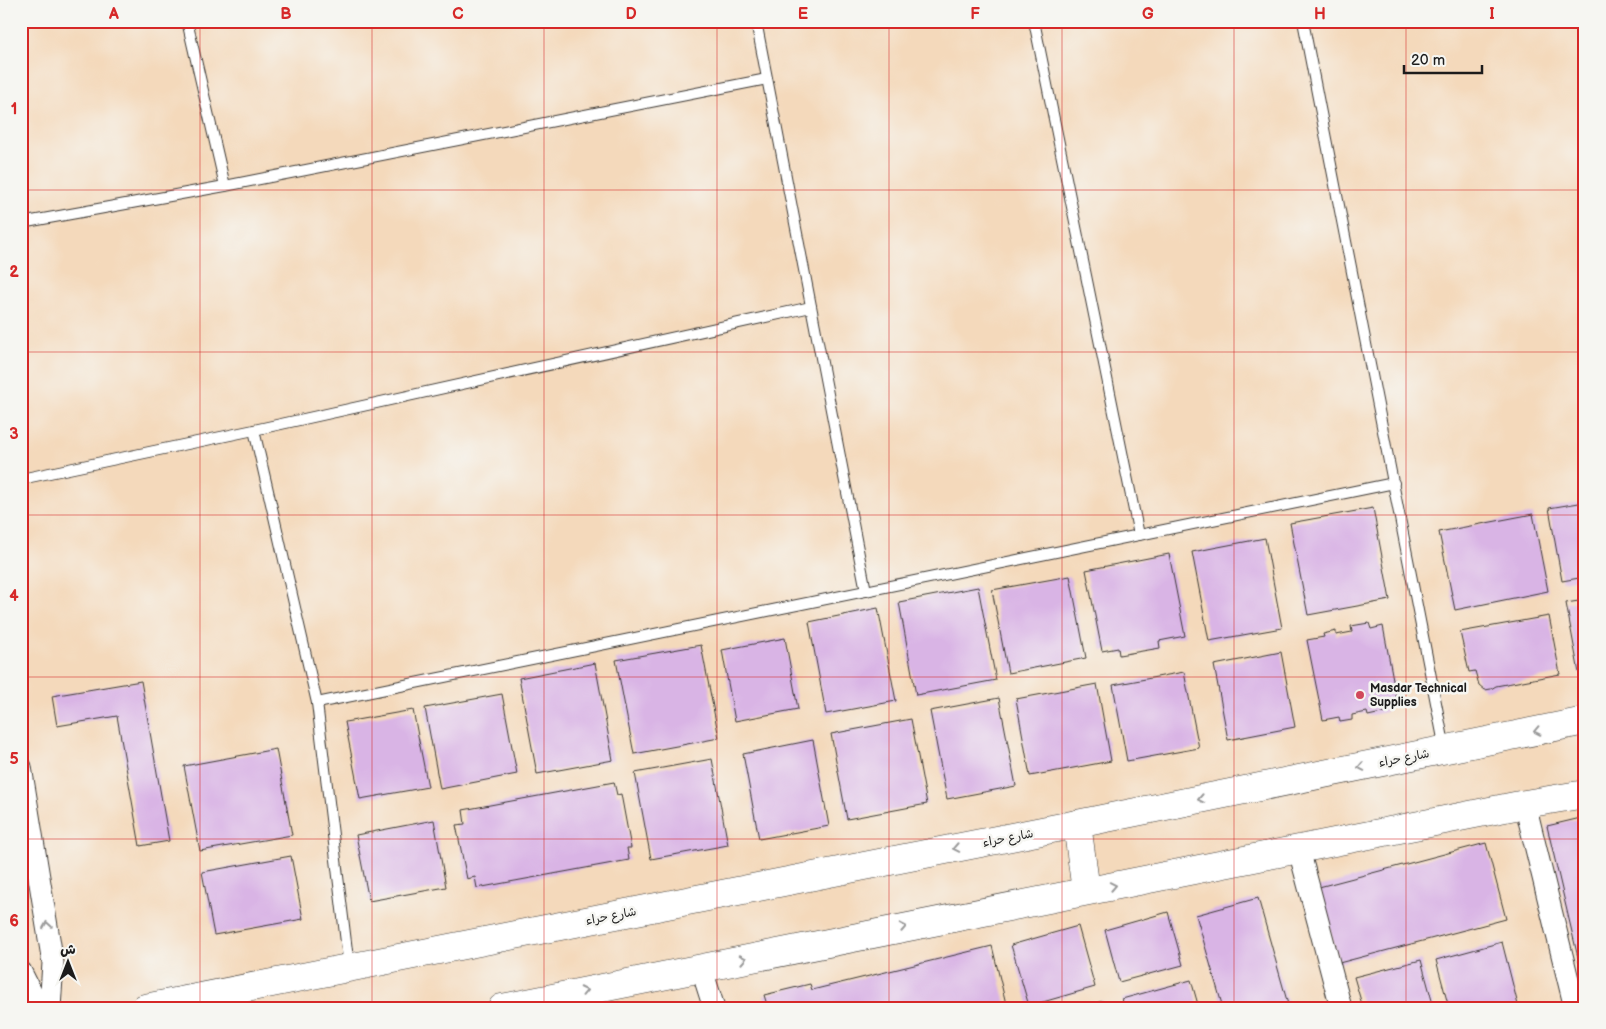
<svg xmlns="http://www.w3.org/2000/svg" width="1606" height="1029" viewBox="0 0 1606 1029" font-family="'Balsamiq Sans','Playpen Sans Arabic',sans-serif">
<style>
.building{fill:#d9b4e5}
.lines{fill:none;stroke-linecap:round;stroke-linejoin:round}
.service-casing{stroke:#3c3834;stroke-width:12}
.minor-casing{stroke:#3c3834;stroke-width:23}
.primary-casing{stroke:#3c3834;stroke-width:29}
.service{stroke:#fff;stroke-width:10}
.minor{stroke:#fff;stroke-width:21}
.primary{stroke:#fff;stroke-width:28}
.oneway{stroke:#999}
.grid{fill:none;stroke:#d62828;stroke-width:1;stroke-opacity:0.55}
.poi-dot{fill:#d1495b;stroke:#f6f6f2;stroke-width:2}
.labels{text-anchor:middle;stroke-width:5;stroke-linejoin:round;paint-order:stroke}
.poi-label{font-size:12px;font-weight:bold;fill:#1c1c1c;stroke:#f6f6f2;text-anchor:start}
.street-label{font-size:12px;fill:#1c1c1c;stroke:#f6f6f2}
.neatline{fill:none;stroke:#d62828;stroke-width:2}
.grid-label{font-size:16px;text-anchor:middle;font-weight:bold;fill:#d62828}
</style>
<rect width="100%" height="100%" fill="#f6f6f2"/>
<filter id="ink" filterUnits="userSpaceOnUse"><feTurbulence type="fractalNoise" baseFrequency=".02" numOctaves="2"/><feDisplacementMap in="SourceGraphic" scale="10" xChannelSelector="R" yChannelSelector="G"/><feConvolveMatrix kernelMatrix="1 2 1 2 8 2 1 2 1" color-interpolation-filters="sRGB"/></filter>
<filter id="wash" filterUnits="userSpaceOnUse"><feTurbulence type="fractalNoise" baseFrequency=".0096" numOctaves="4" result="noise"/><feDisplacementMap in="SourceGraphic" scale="20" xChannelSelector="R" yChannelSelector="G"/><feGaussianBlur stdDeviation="1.12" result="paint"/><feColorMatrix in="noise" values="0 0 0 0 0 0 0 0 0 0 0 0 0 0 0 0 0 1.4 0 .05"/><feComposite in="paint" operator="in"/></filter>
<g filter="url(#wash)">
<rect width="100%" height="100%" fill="#f4d9bb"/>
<g id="blocks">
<g class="building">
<polygon points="1585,502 1585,577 1562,581 1549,508"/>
<polygon points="1373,508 1390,600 1308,615 1290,523"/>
<polygon points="1533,514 1548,591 1455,610 1439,532"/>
<polygon points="1265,538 1282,628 1209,641 1192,552"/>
<polygon points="1169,554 1185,636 1159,641 1160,648 1119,655 1118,648 1102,651 1086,570"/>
<polygon points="1070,576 1086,658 1008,673 992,590"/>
<polygon points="978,587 996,680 916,695 899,602"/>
<polygon points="1585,600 1585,672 1579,673 1566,603"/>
<polygon points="878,608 896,701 826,714 809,622"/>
<polygon points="1549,616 1560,674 1496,686 1491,689 1485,690 1479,685 1475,671 1469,672 1460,632"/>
<polygon points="1369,623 1371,629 1383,626 1398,706 1385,708 1386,712 1368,716 1367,712 1352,715 1352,720 1340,722 1339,717 1323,720 1307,640 1324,637 1323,634 1336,631 1336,635 1352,632 1351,626"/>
<polygon points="785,638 798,709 735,721 722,650"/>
<polygon points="701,645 719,738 634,754 616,660"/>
<polygon points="1281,652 1295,727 1228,740 1214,665"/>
<polygon points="595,663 613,760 537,774 519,678"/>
<polygon points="1184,672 1199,748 1127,761 1113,685"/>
<polygon points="141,681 169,841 140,846 117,716 57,726 52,696"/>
<polygon points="1097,684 1111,761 1030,776 1016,699"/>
<polygon points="502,694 517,774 440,789 425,708"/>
<polygon points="999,698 1016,786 947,799 930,711"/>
<polygon points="413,710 428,787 360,799 345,722"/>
<polygon points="911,719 927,804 847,819 831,734"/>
<polygon points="813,740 829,826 759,839 743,754"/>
<polygon points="276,749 292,835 200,851 184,766"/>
<polygon points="712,759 728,845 651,859 635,773"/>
<polygon points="614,782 617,795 621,794 631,848 627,848 629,860 477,888 475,877 467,879 456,825 465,824 463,810"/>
<polygon points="1585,817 1585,983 1584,983 1547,826"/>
<polygon points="434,820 446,887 369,901 356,835"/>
<polygon points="1486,843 1506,919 1339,963 1319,887"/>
<polygon points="291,856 303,919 214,935 202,872"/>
<polygon points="1258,898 1289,1008 1223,1008 1196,915"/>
<polygon points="1168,912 1183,965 1119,982 1105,930"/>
<polygon points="1078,926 1095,987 1029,1006 1011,945"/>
<polygon points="1502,942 1518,1005 1509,1008 1449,1008 1436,960"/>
<polygon points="992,946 1007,1008 768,1008 764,995 810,984 812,990"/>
<polygon points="1421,960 1434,1008 1363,1008 1354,977"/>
<polygon points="1191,980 1199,1008 1125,1008 1122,999"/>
<polygon points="1103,1001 1105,1008 1081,1008 1081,1007"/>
</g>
</g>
</g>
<g filter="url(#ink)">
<use href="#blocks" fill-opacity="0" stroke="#3c3834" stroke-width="1"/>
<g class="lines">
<defs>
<g id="service">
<polyline points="187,21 225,186"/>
<polyline points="756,21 866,591"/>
<polyline points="1034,21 1139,535"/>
<polyline points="1303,21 1445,749"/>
<polyline points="21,223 225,186 767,79"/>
<polyline points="254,430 317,703 349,967"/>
<polyline points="21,479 254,430 811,307"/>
<polyline points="317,703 1394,483"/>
</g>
<g id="minor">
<polyline points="21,767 53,963 50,1008"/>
<polyline points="1525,804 1575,1008"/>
<polyline points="1299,850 1341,1008"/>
<polyline points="701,967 714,1008"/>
<polyline points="21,972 39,1008"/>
</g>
<g id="primary">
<polyline points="1077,824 1086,891"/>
<polyline points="145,1008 1077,824 1585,721"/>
<polyline points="502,1008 1525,804 1585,794"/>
</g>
</defs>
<use href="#service" class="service-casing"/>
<use href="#minor" class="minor-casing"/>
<use href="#primary" class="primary-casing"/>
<use href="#service" class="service"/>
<use href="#minor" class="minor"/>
<use href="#primary" class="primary"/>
</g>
<defs><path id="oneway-chevron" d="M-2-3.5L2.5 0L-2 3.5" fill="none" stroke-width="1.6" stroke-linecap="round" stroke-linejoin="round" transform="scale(1.25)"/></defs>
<g class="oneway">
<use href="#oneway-chevron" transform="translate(1537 731) rotate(168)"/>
<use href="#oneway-chevron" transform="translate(1361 767) rotate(169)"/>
<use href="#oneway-chevron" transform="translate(1201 799) rotate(169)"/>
<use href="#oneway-chevron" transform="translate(956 848) rotate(169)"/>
<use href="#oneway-chevron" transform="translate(1113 886) rotate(-11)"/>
<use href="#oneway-chevron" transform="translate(47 925) rotate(-99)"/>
<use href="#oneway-chevron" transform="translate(903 927) rotate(-11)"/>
<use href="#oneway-chevron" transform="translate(743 959) rotate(-11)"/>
<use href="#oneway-chevron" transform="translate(584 991) rotate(-12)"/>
</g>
</g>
<path class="grid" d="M200,21v987M372,21v987M544,21v987M717,21v987M889,21v987M1062,21v987M1234,21v987M1406,21v987M21,190h1564M21,352h1564M21,515h1564M21,677h1564M21,839h1564"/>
<circle class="poi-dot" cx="1360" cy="695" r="5"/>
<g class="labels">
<g class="poi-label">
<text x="1370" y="692">Masdar Technical<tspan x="1370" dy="14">Supplies</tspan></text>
</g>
<g class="street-label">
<text transform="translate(1404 758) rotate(-11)" y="4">شارع حراء</text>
<text transform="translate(1008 838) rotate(-11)" y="4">شارع حراء</text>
<text transform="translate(611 916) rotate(-11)" y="4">شارع حراء</text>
</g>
</g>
<rect width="1606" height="1029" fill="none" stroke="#f6f6f2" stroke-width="55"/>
<g transform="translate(68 962)" stroke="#f6f6f2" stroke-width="4" paint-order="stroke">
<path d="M0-4L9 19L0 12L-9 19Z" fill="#1c1c1c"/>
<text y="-8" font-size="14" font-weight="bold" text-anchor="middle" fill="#1c1c1c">ش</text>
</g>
<path d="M1404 65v8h78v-8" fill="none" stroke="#1c1c1c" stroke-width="2.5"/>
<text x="1411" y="65" font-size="15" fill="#1c1c1c" stroke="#f6f6f2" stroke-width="4" paint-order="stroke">20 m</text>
<rect x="28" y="28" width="1550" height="974" class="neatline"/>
<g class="grid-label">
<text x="114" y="19">A</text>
<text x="286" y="19">B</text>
<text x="458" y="19">C</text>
<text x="631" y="19">D</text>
<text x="803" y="19">E</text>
<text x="975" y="19">F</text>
<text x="1148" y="19">G</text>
<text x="1320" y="19">H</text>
<text x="1492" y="19">I</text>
<text x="14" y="114">1</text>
<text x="14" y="277">2</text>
<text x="14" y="439">3</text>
<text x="14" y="601">4</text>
<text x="14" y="764">5</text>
<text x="14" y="926">6</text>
</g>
</svg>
